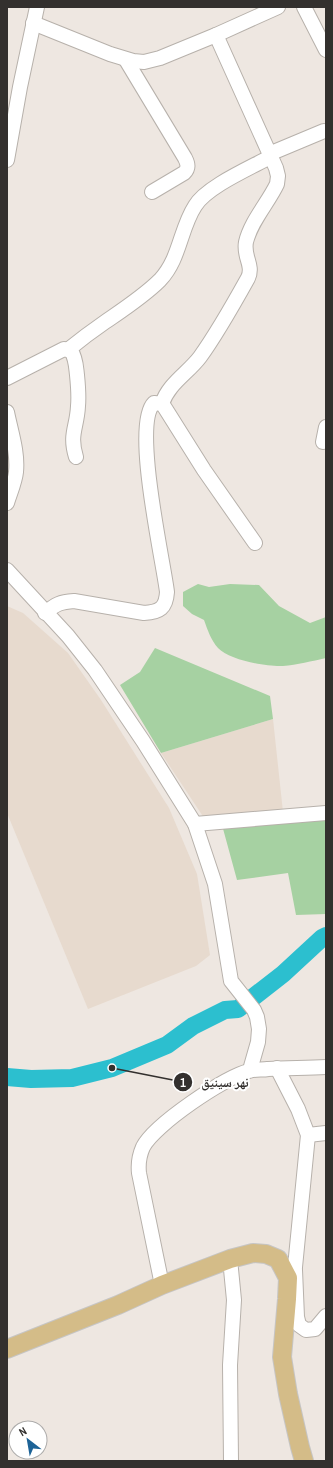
<svg xmlns="http://www.w3.org/2000/svg" width="333" height="1468" viewBox="0 0 333 1468" font-family="'Archivo Narrow','Noto Naskh Arabic',sans-serif">
<style>
.built{fill:#e7dace}
.green{fill:#a6d1a2}
.lines{fill:none;stroke-linecap:round;stroke-linejoin:round}
.river{stroke:#2cbfcf;stroke-width:18}
.minor-casing{stroke:#b7b1ab;stroke-width:16}
.major-casing{stroke:#c6c5c4;stroke-width:20}
.minor{stroke:#fff;stroke-width:14}
.major{stroke:#d4bc88;stroke-width:18}
.leader{fill:none;stroke:#33302e;stroke-width:1.5}
.callout-dot{fill:#33302e;stroke:#fff;stroke-width:1.5}
.mark-label{font-size:12px;text-anchor:middle;font-weight:bold;fill:#fff}
.callout-label{font-size:13px;text-anchor:middle;font-weight:bold;fill:#33302e;stroke:#fff;stroke-width:4;stroke-linejoin:round;paint-order:stroke}
</style>
<rect width="100%" height="100%" fill="#eee7e1"/>
<g class="built">
<polygon points="7,606 23,613 68,653 101,700 169,808 197,874 210,955 196,966 88,1009 7,813"/>
<polygon points="273,719 283,812 206,821 161,753"/>
</g>
<g class="green">
<path d="M198,584l11,3 21,-3 29,1 20,21 31,17 16,-6v41c-14,3 -29,7 -43,8 -16,1 -54,-6 -65,-18 -7,-8 -10,-17 -14,-28l-12,-6 -9,-8v-14z"/>
<polygon points="155,648 270,696 273,719 161,753 120,685 140,672"/>
<polygon points="326,817 326,914 296,915 288,873 237,880 222,825"/>
</g>
<g class="lines">
<polyline class="river" points="7,1077 31,1079 72,1078 112,1068 167,1045 193,1026 225,1010 238,1009 283,974 322,938 326,936"/>
<defs>
<g id="minor">
<polyline points="304,7 326,50"/>
<polyline points="33,23 110,54 133,61 144,62 160,58 216,35 278,7"/>
<path d="M126,60l59,98c3,6 4,10 -1,15l-32,19"/>
<polyline points="269,154 324,131"/>
<polyline points="7,160 20,87 37,7"/>
<path d="M69,349c11,-9 23,-18 36,-27 19,-13 39,-26 55,-42 20,-21 20,-51 35,-74 11,-19 55,-38 75,-49"/>
<path d="M7,378l57,-29 7,2c5,7 5,16 6,24 1,10 2,21 1,31 -1,22 -9,28 -2,51"/>
<path d="M162,404c6,-20 26,-31 38,-47 18,-25 33,-52 48,-79 6,-13 -5,-21 -2,-36 5,-21 22,-39 31,-58l1,-8 -2,-8 -60,-133"/>
<path d="M7,412c4,20 11,40 9,60 -1,10 -6,21 -9,31"/>
<polyline points="323,442 326,427"/>
<polyline points="7,570 68,636 95,670 143,741 195,824 215,884 231,981 254,1010 257,1017 259,1029 258,1042 250,1070"/>
<path d="M45,613c11,-9 15,-11 29,-12l70,12c16,-1 22,-5 23,-21 -4,-33 -35,-168 -13,-189l8,1 3,4 39,62 51,73"/>
<polyline points="195,824 326,813"/>
<polyline points="277,1068 298,1109 308,1135 295,1267"/>
<polyline points="308,1135 326,1133"/>
<polyline points="230,1259 234,1300 230,1365 231,1461"/>
<polyline points="295,1270 297,1317 299,1325 306,1330 315,1329 326,1316"/>
<path d="M162,1285l-23,-112c-1,-9 0,-17 4,-26 11,-22 82,-70 106,-76 6,-2 13,-1 19,-2 19,-1 39,-1 58,-2"/>
</g>
<polyline id="major" points="7,1349 118,1305 162,1285 230,1259 253,1253 266,1254 278,1259 288,1278 287,1299 282,1357 288,1394 300,1447 304,1461"/>
</defs>
<use href="#minor" class="minor-casing"/>
<use href="#major" class="major-casing"/>
<use href="#minor" class="minor"/>
<use href="#major" class="major"/>
</g>
<path class="leader" d="M112 1068L183 1082"/>
<g class="callout-dot">
<circle cx="112" cy="1068" r="4"/>
<circle cx="183" cy="1082" r="10"/>
</g>
<g class="mark-label">
<text x="183" y="1087">1</text>
</g>
<g class="callout-label">
<text x="225" y="1087">نهر سينيق</text>
</g>
<rect width="333" height="1468" fill="none" stroke="#33302e" stroke-width="16"/>
<g transform="translate(28 1440) rotate(329)"><circle r="19" fill="#ffffff" stroke="#adacab"/>
<path d="M0-3L7 15L0 10L-7 15Z" fill="#1d6397"/>
<text y="-6" font-size="11" font-weight="bold" text-anchor="middle" fill="#33302e">N</text>
</g>
</svg>
